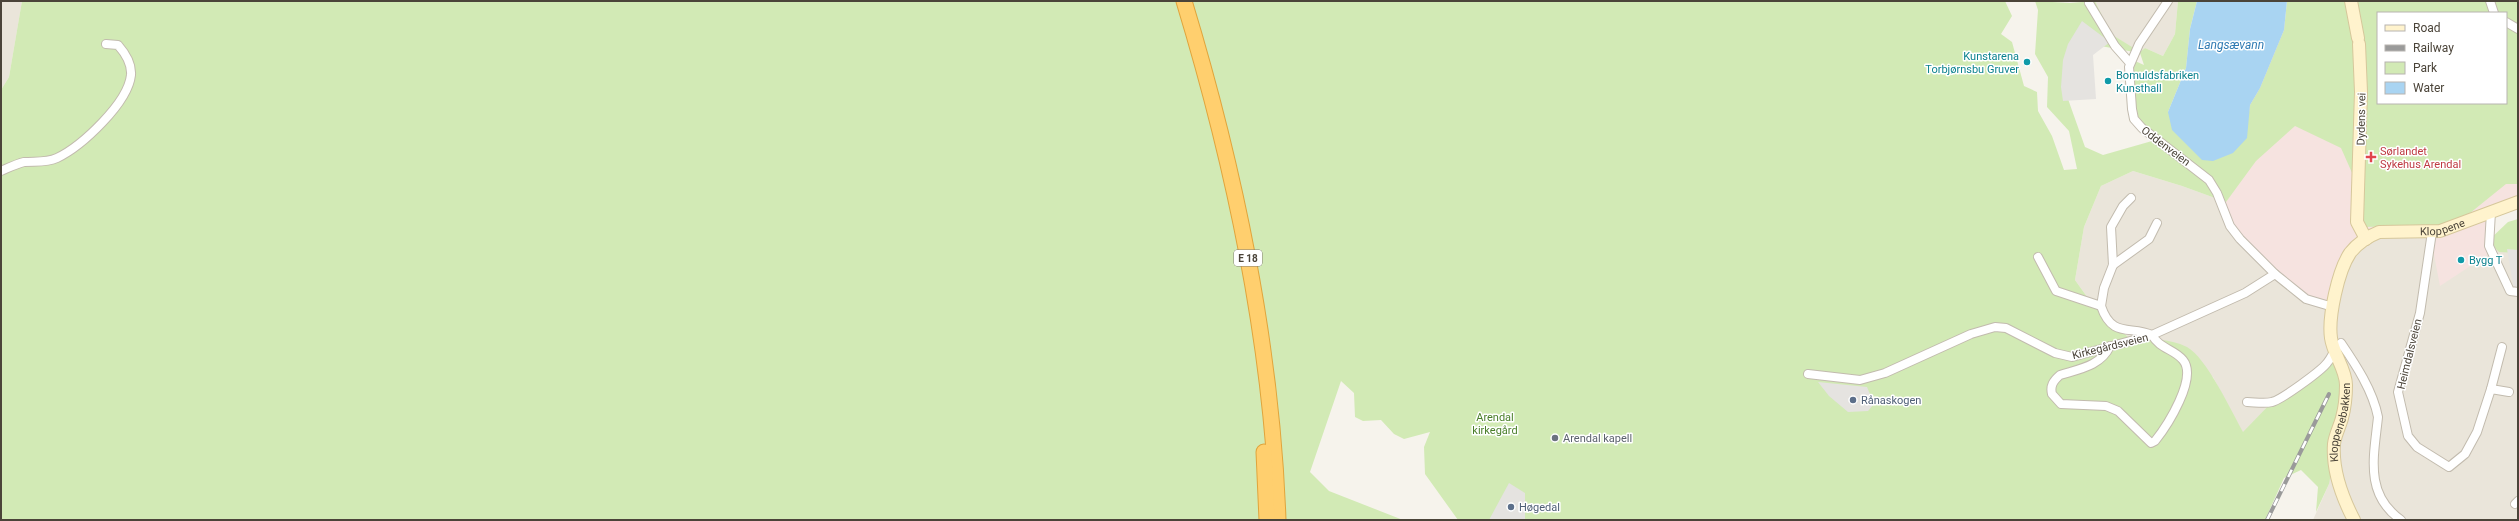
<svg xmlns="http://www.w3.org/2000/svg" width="2519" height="521" viewBox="0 0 2519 521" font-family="Roboto,sans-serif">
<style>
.residential{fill:#eae5da}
.medical{fill:#f6e3e0;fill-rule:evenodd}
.green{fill:#d2eab5;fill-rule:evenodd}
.parking{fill:#e5e3e0}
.water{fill:#a9d4f2}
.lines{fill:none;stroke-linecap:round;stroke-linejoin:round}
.street-casing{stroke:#c2bbae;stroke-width:10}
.secondary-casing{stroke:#d6c79b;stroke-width:14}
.highway-casing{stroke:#e0a43c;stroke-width:17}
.street{stroke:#fff;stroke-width:8}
.secondary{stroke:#fff3cd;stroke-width:12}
.highway{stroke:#ffcf6e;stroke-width:15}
.rail-casing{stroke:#9a9a9a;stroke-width:4}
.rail{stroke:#fff;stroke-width:2.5;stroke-dasharray:8;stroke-linecap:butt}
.culture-dot{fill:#0f9aa8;stroke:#fff;stroke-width:1.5}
.health-dot{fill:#e0444e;stroke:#fff;stroke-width:1.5}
.service-dot{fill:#5c6f8a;stroke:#fff;stroke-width:1.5}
.worship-dot{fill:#6b7280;stroke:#fff;stroke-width:1.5}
.labels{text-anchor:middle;stroke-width:3;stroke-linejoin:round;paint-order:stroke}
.shield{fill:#fff;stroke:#817c74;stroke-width:1}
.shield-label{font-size:10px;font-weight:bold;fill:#4b4439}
.culture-label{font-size:11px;fill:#0d838f;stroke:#fff;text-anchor:start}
.street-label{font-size:11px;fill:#4b4439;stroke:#fff}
.health-label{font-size:11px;fill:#be3a42;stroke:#fff;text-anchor:start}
.service-label{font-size:11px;fill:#4e5e75;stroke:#fff;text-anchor:start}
.park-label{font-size:11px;fill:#4a7f2a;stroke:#fff}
.worship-label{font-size:11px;fill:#5b616d;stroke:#fff;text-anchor:start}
.water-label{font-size:12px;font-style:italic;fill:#2e7ab2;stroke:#fff}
</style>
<rect width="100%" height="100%" fill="#f6f3ec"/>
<g class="residential">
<polygon points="1,1 22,1 9,77 1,90"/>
<polygon points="2095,1 2178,1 2175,34 2163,56 2145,48 2140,53 2111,34"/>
<polygon points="2133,171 2182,186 2226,202 2454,226 2518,253 2518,520 2313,520 2329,484 2271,403 2243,433 2213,377 2129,338 2090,301 2075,280 2084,227 2101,186"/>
</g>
<path class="medical" d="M2297,1h221v203l-27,7 -4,44 -47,31 -10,-52 -68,2 -32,66 -34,-10 -56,-57 -36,-64zM2378,13h128v90h-128z"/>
<g class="green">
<path d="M22,1h1983l7,15 -11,18 11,8 12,44 13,6 1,19 14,25 12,34 13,-1 -8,-38 -22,-24 1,-30 -13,-23 3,-44 -3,-9 35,2 25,-2 16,33 29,18 5,-4 18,8 12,-22 3,-33h19l-7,28 -4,39 -18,44 80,7 2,-14 10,-17 24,-58 3,-29h231v183h-12l-52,42 -99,1 -2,-52 -12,-27 -46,-22 -39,35 -30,41 -44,-16 -49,-15 -32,15 -17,41 -9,53 15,21 39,37c19,1 40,0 58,9 19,10 45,65 56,85l28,-29 62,-44 8,23 -3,51 -9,51 -13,28 2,-25 -17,-17 -17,8 -19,42h-807l-33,-46 -1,-27 6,-15 -26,7 -10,-5 -13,-14 -18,1 -8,-4 -1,-24 -13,-12 -31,91 19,19 74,29h-1402v-430l8,-13zM2378,13h128v90h-128zM2089,44l51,9 4,12 -9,-4c-5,13 -3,39 1,53 3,9 11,18 16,27l-49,14 -18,-8 -17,-48z"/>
<polygon points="2518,219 2518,253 2499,252 2488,241 2508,222"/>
</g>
<g class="parking">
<polygon points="2082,21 2110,42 2093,55 2096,99 2063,101 2061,87 2063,60 2068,44"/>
<polygon points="2507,249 2518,250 2518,290 2514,290"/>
<polygon points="1818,382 1867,387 1874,404 1868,411 1848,412 1829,396"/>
<polygon points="1509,483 1525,493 1525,520 1489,520"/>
</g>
<polygon class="water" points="2197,1 2287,1 2284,30 2260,88 2250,105 2247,138 2233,153 2213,161 2202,160 2172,130 2168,112 2186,68 2190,29"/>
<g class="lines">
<defs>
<g id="street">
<polyline points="2168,1 2139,44 2129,67 2132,109 2134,119 2142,128 2209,180 2217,193 2230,226 2240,239 2275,274"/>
<polyline points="2490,1 2494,13"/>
<polyline points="2089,3 2115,46 2130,63"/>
<polyline points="2506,22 2518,29"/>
<path d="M1,171c7,-3 15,-7 23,-9 11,-1 22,1 33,-4 25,-12 71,-55 74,-83 1,-12 -6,-22 -13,-30l-12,-1"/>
<polyline points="2491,212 2489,246 2510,291 2518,292"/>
<polyline points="2432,232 2420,313 2398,392 2408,436 2417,447 2449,467 2465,454 2477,432 2491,389 2509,392"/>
<polyline points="2038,257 2056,291 2101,306"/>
<polyline points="2113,265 2149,239 2157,223"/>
<path d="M2110,346c-9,20 -31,23 -50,29 -7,6 -10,11 -8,19l9,10 45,2 12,5 33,32 4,-2c12,-15 43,-63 28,-81 -9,-11 -23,-11 -31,-25 -21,-10 -40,4 -51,-29l3,-18 9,-23 -2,-38 12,-21 8,-8"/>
<polyline points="1808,374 1860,380 1885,373 1971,334 1995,327 2006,328 2055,353 2072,357 2152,335 2245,293 2275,274 2306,299 2333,307"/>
<polyline points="2491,389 2502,347"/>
<path d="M2247,402c7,0 17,2 25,0 9,-2 49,-31 55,-39 6,-7 7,-14 14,-20 15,22 32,48 37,74 -4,39 -14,77 23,103"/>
<polyline points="2515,504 2518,501"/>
</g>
<g id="secondary">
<polyline points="2351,1 2358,38"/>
<polyline points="2359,44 2361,92 2357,222 2366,239"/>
<path id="s1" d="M2354,520c-12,-23 -22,-49 -20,-76 1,-9 6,-18 8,-26 3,-11 4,-22 4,-33 0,-16 -13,-31 -15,-47 -3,-21 7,-67 19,-85 7,-9 19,-17 29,-21l61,-1 78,-29"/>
</g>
<g id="highway">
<path d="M1184,1c51,168 88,343 94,519"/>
<polyline points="1264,452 1267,520"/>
</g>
</defs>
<use href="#street" class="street-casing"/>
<use href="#secondary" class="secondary-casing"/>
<use href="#highway" class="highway-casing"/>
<use href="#street" class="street"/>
<use href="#secondary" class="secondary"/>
<use href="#highway" class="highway"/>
<defs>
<polyline id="rail" points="2267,520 2329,394"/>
</defs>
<use href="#rail" class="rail-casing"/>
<use href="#rail" class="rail"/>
</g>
<g class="culture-dot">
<circle cx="2027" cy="62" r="4"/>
<circle cx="2108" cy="81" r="4"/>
<circle cx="2461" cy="260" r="4"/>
</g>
<path class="health-dot" d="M2369 151h4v4h4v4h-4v4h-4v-4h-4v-4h4z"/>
<g class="service-dot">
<circle cx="1853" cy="400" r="4"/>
<circle cx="1511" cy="507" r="4"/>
</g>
<circle class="worship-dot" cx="1555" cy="438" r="4"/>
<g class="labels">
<rect class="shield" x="1234" y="250" width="28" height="16" rx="3"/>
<g class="shield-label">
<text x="1248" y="262">E 18</text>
</g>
<g class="culture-label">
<text x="2019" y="60" text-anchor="end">Kunstarena<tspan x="2019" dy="13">Torbjørnsbu Gruver</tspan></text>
<text x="2116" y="79">Bomuldsfabriken<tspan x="2116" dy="13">Kunsthall</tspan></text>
<text x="2469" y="264">Bygg T</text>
</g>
<g class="street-label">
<text transform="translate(2361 119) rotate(-89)" y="4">Dydens vei</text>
<text transform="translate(2166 146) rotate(37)" y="4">Oddenveien</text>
<text dy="4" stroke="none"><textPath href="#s1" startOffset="378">Kloppene</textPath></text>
<text transform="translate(2110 346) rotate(-14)" y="4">Kirkegårdsveien</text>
<text transform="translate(2409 354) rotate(-76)" y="4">Heimdalsveien</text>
<text dy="4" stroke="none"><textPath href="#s1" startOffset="102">Kloppenebakken</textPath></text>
</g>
<g class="health-label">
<text x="2380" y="155">Sørlandet<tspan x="2380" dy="13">Sykehus Arendal</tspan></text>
</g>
<g class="service-label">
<text x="1861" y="404">Rånaskogen</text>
<text x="1519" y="511">Høgedal</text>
</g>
<g class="park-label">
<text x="1495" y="421">Arendal<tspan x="1495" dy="13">kirkegård</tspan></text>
</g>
<g class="worship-label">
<text x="1563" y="442">Arendal kapell</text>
</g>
<g class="water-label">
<text x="2231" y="49">Langsævann</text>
</g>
</g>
<rect width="2519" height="521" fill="none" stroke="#4b4439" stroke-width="4"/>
<rect x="2377" y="12" width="130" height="92" fill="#ffffff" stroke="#b7b4b0"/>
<rect x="2385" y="25" width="20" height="6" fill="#fff3cd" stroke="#b7b4b0"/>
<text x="2413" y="32" font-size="12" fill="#4b4439">Road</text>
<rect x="2385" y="45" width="20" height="6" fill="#9a9a9a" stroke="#b7b4b0"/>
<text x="2413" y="52" font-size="12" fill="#4b4439">Railway</text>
<rect x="2385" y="62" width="20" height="12" fill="#d2eab5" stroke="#b7b4b0"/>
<text x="2413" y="72" font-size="12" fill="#4b4439">Park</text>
<rect x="2385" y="82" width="20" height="12" fill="#a9d4f2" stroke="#b7b4b0"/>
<text x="2413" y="92" font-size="12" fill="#4b4439">Water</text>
</svg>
